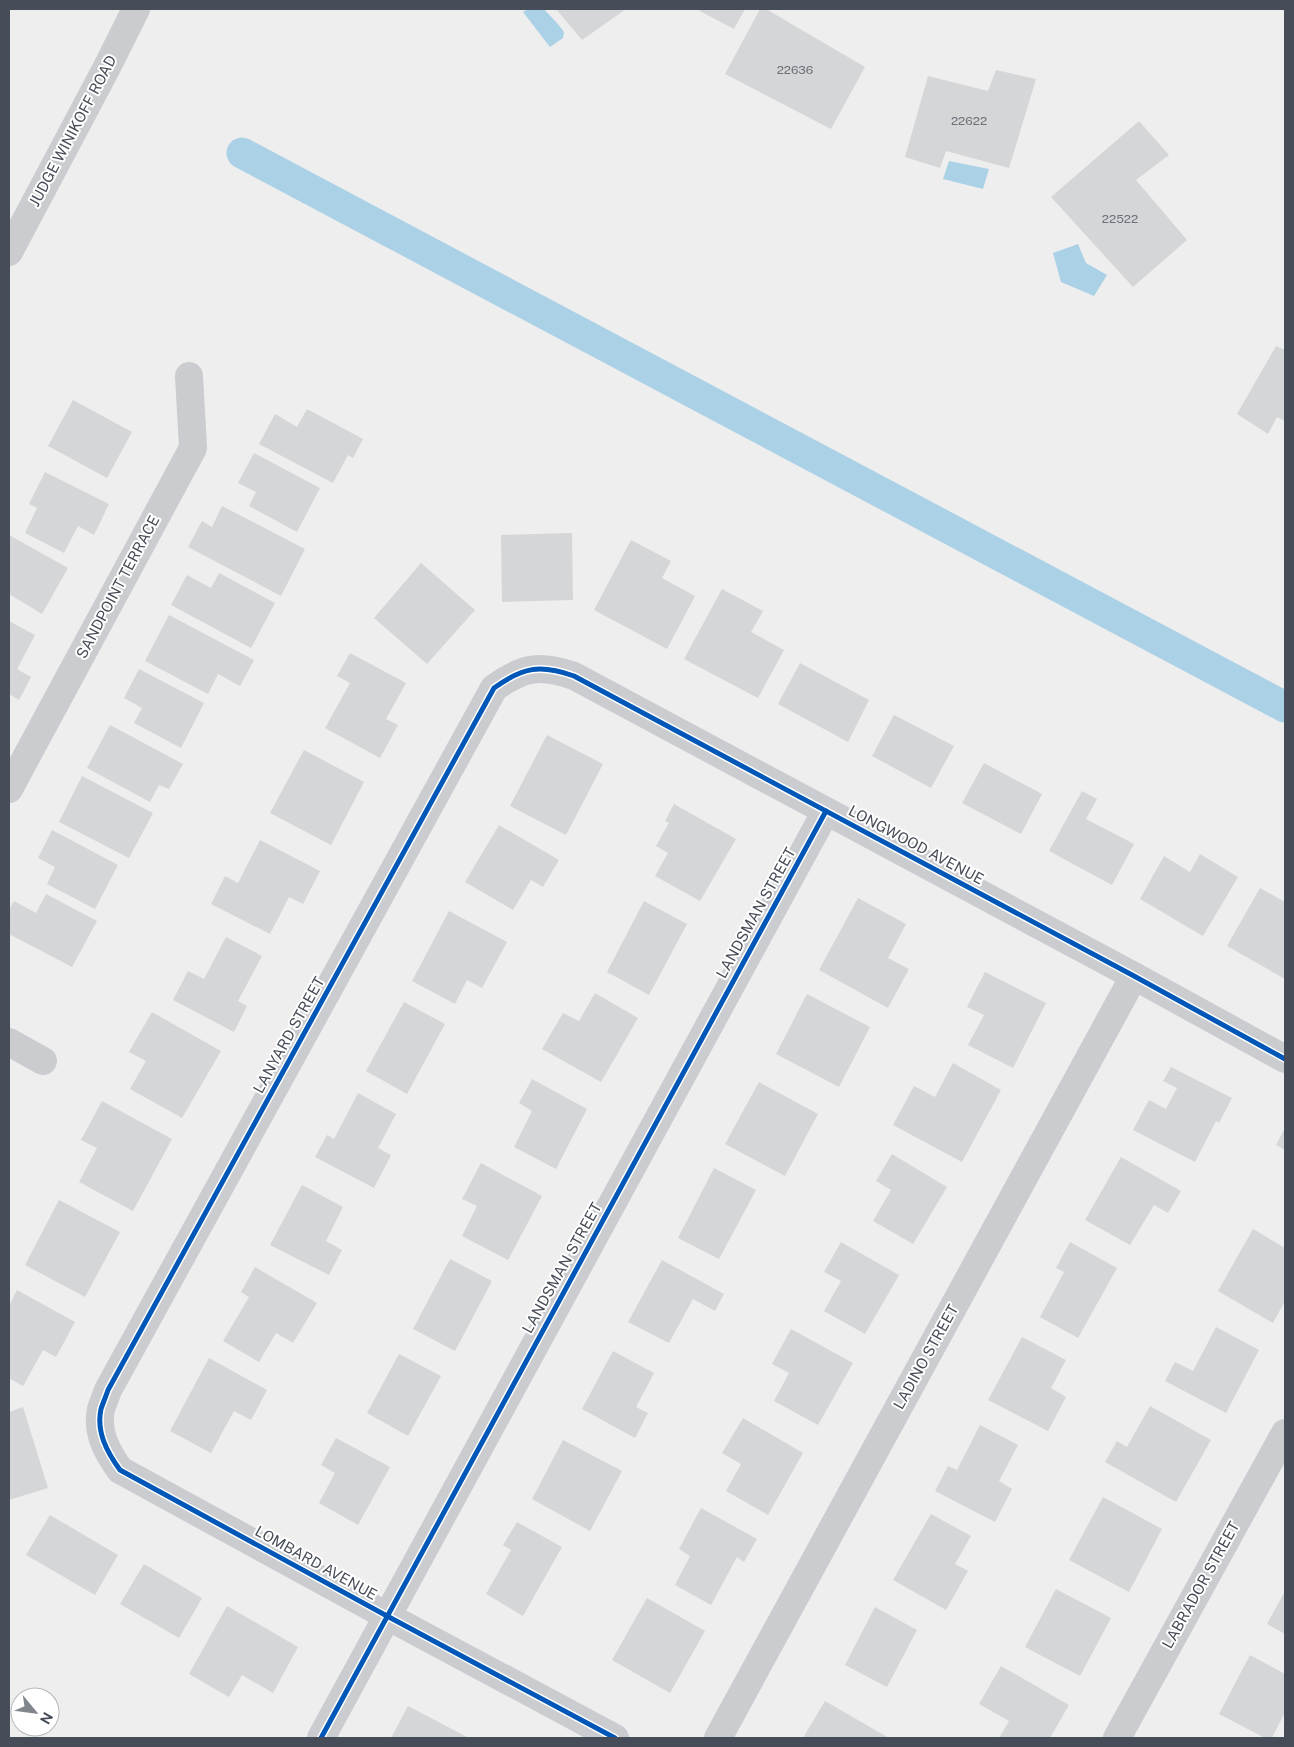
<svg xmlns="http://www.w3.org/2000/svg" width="1294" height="1747" viewBox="0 0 1294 1747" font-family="'Public Sans',sans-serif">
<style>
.water{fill:#abd1e6}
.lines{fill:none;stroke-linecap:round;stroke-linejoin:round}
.canal{stroke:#abd1e6;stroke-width:31}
.building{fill:#d5d6d8}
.minor{stroke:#cacccf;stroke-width:28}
.tertiary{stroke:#cacccf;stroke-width:28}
.cycleway-casing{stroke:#fff;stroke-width:8}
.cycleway{stroke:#0057b8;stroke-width:5}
.labels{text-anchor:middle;stroke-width:4;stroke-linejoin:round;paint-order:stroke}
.number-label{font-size:12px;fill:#6c7179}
.street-label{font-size:15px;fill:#474d58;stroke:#fff}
</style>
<rect width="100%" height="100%" fill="#eee"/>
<g class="water">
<path d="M528,9h16c7,8 14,14 20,23l-1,6 -13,9 -27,-35z"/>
<polygon points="949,161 989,169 983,189 943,179"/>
<polygon points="1078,244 1086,263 1107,275 1094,296 1061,282 1053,253"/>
</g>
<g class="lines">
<polyline class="canal" points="242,153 1285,707"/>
</g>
<g class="building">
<polygon points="556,9 626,9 582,40"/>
<polygon points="696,9 745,9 734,29"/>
<polygon points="760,9 766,9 865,67 831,129 725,74"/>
<polygon points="996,70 1036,79 1009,168 946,151 940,168 905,157 928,76 988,91"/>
<polygon points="1139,121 1169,155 1136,180 1187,240 1133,287 1051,197"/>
<polygon points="1276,346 1285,350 1285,421 1277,417 1268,434 1237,414"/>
<polygon points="73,400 132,432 107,478 48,446"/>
<polygon points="307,409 363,439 353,458 348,455 333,483 259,444 275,414 297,427"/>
<polygon points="254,453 320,488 297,532 249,506 256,492 238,483"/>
<polygon points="45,472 109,504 94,535 78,526 64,553 25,533 37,508 29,504"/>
<polygon points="222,506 305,549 281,596 188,547 202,521 212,527"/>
<polygon points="572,533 573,600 502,602 501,535"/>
<polygon points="9,535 68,568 42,614 9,594"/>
<polygon points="631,540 671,561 662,578 695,596 667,649 594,610"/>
<polygon points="421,563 475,610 427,664 374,618"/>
<polygon points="219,573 275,603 251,648 171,605 187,575 211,588"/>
<polygon points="722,589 763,611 751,632 784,650 758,698 684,659"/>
<polygon points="169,615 254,660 240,686 218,674 208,694 145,661"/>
<polygon points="9,621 35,635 17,669 31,677 19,700 9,694"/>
<polygon points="350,653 406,683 386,719 398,725 380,758 325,728 350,683 337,676"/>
<polygon points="800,663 869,700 848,742 778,704"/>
<polygon points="139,669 204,703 181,748 134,723 142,708 124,698"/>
<polygon points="894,715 954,746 931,788 872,756"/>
<polygon points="110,725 183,764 169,789 159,785 150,802 87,768"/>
<polygon points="547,735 603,764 566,835 510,806"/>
<polygon points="304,750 364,782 331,845 270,813"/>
<polygon points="984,763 1042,794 1021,834 962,803"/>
<polygon points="82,776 153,813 129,858 59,822"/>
<polygon points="1082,791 1097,799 1086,819 1134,844 1112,885 1049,851"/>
<polygon points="674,804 736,839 700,901 655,876 668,853 656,846 669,823 665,821"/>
<polygon points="499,825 559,860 543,887 531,880 513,910 465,882"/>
<polygon points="52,830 118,865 95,909 47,884 55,867 38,858"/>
<polygon points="260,840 320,871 303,904 289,897 270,934 211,904 225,876 238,883"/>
<polygon points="1200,854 1238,877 1203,936 1140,899 1164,856 1190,872"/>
<polygon points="1260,888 1285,902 1285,979 1227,946"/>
<polygon points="46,894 97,921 72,967 9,934 9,910 14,901 36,913"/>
<polygon points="858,898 906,924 888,958 909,969 888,1008 819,970"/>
<polygon points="644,901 687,924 649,995 607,972"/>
<polygon points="449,911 507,942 482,988 467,980 455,1004 412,981"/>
<polygon points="226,937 262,956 238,1001 247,1006 234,1032 173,1000 188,971 204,979"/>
<polygon points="985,972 1046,1003 1013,1068 968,1045 984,1015 967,1007"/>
<polygon points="595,993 638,1018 601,1082 542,1049 563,1013 579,1021"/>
<polygon points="807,994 870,1027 839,1087 776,1054"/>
<polygon points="404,1002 445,1024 407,1094 366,1071"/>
<polygon points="152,1012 221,1051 182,1118 130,1089 146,1061 129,1052"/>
<polygon points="953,1063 1001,1090 962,1162 893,1125 914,1086 935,1097"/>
<polygon points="1171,1067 1232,1098 1219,1123 1216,1121 1195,1162 1133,1130 1149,1100 1166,1109 1177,1088 1163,1081"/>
<polygon points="532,1079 587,1109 556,1169 514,1147 532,1111 519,1103"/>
<polygon points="759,1082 818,1114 785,1176 725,1144"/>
<polygon points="358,1093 396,1114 378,1148 391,1155 374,1188 315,1157 327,1135 334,1139"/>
<polygon points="102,1101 172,1139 133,1211 79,1182 97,1148 81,1140"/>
<polygon points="1285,1128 1285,1150 1276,1145"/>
<polygon points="892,1154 947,1187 913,1244 873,1221 891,1190 876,1181"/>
<polygon points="1121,1157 1181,1191 1168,1213 1154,1205 1130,1245 1085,1220"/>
<polygon points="481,1163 542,1196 508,1260 462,1236 477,1206 462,1199"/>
<polygon points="714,1168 756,1190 719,1259 678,1238"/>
<polygon points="302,1185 343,1207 326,1241 342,1250 329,1275 270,1245"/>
<polygon points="59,1200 120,1232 85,1297 25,1265"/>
<polygon points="1253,1229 1285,1248 1285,1301 1273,1323 1218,1291"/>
<polygon points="841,1242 899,1275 865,1334 824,1311 841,1281 824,1272"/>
<polygon points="1070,1242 1117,1268 1078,1338 1040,1317 1064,1272 1056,1268"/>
<polygon points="450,1259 492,1281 455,1351 413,1329"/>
<polygon points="662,1260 724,1294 715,1311 693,1299 669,1343 628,1322"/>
<polygon points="255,1267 317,1303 293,1343 276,1333 259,1362 223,1341 249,1297 241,1292"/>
<polygon points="17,1290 75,1322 56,1357 43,1350 23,1386 9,1378 9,1306"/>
<polygon points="1216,1327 1259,1350 1226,1413 1165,1381 1175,1362 1193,1371"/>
<polygon points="791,1329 853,1363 818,1425 774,1401 789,1373 772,1364"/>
<polygon points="1022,1337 1066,1360 1051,1388 1066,1397 1048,1431 988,1400"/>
<polygon points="613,1351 654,1373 636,1407 648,1413 635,1438 582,1409"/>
<polygon points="399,1354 441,1376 408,1436 367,1413"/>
<polygon points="209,1358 267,1390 251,1420 234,1411 211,1453 170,1431"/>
<polygon points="1150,1406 1211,1440 1176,1502 1105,1462 1117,1441 1127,1447"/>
<polygon points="23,1407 48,1488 9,1500 9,1412"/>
<polygon points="743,1418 803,1453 768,1515 726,1491 741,1464 722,1453"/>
<polygon points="980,1425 1018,1445 999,1481 1012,1489 995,1522 935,1491 948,1466 957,1470"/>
<polygon points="336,1438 390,1467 358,1525 319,1503 335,1473 321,1465"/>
<polygon points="563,1440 622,1471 590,1531 532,1499"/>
<polygon points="1103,1497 1162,1529 1129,1592 1069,1560"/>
<polygon points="701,1508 757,1539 744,1562 737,1557 711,1605 675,1585 690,1556 679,1549"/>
<polygon points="931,1514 971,1536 955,1564 968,1571 946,1610 893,1580"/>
<polygon points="50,1515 118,1555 95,1595 26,1555"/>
<polygon points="517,1522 562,1547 523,1616 486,1594 511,1550 503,1545"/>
<polygon points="144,1564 202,1598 179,1638 120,1604"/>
<polygon points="1056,1589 1111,1618 1080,1676 1025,1647"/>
<polygon points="1285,1591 1285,1634 1267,1624"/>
<polygon points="647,1598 705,1631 670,1693 612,1660"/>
<polygon points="227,1606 298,1647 273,1693 242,1675 229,1697 189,1674"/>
<polygon points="875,1607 917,1630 887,1687 845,1665"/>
<polygon points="1250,1655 1285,1674 1285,1712 1272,1738 1265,1738 1219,1714"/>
<polygon points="1001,1666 1069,1705 1050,1738 999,1738 1009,1721 979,1704"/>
<polygon points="825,1701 889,1738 803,1738"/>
<polygon points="408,1706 469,1738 391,1738"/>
</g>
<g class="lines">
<g class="minor">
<polyline points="9,789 193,448 189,376"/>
<polyline points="9,1042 43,1061"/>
<polyline points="321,1738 826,811"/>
<path d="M615,1738l-228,-122 -267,-146c-13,-18 -24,-38 -19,-61 2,-6 5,-13 7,-19l386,-702c29,-21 46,-24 80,-12l560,300 151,83"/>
<polyline points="718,1738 1134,976"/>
<polyline points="1117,1738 1285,1433"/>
</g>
<polyline class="tertiary" points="9,252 106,69 136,9"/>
<defs>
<g id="cycleway">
<polyline points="321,1738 826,811"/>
<path d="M615,1738l-228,-122 -267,-146c-13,-18 -24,-38 -19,-61 2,-6 5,-13 7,-19l386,-702c29,-21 46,-24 80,-12l560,300 151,83"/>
</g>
</defs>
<use href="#cycleway" class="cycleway-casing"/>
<use href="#cycleway" class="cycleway"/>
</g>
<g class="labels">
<g class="number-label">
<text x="795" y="74">22636</text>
<text x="969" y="125">22622</text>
<text x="1120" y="223">22522</text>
</g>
<g class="street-label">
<text transform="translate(73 131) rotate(-62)" y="5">JUDGE WINIKOFF ROAD</text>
<text transform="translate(118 587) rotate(-62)" y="5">SANDPOINT TERRACE</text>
<text transform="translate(916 845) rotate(28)" y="5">LONGWOOD AVENUE</text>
<text transform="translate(756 913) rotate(-61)" y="5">LANDSMAN STREET</text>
<text transform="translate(289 1035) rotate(-61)" y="5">LANYARD STREET</text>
<text transform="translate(562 1268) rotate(-61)" y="5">LANDSMAN STREET</text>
<text transform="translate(926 1357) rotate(-61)" y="5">LADINO STREET</text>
<text transform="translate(316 1563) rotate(29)" y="5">LOMBARD AVENUE</text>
<text transform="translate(1201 1585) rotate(-61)" y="5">LABRADOR STREET</text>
</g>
</g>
<rect width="1294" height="1747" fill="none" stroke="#474d58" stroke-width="20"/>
<g transform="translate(35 1712) rotate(119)"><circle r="24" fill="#ffffff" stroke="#b5b8bc"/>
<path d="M0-4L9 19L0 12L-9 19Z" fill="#81858c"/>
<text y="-8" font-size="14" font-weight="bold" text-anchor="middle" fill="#474d58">N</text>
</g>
</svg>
